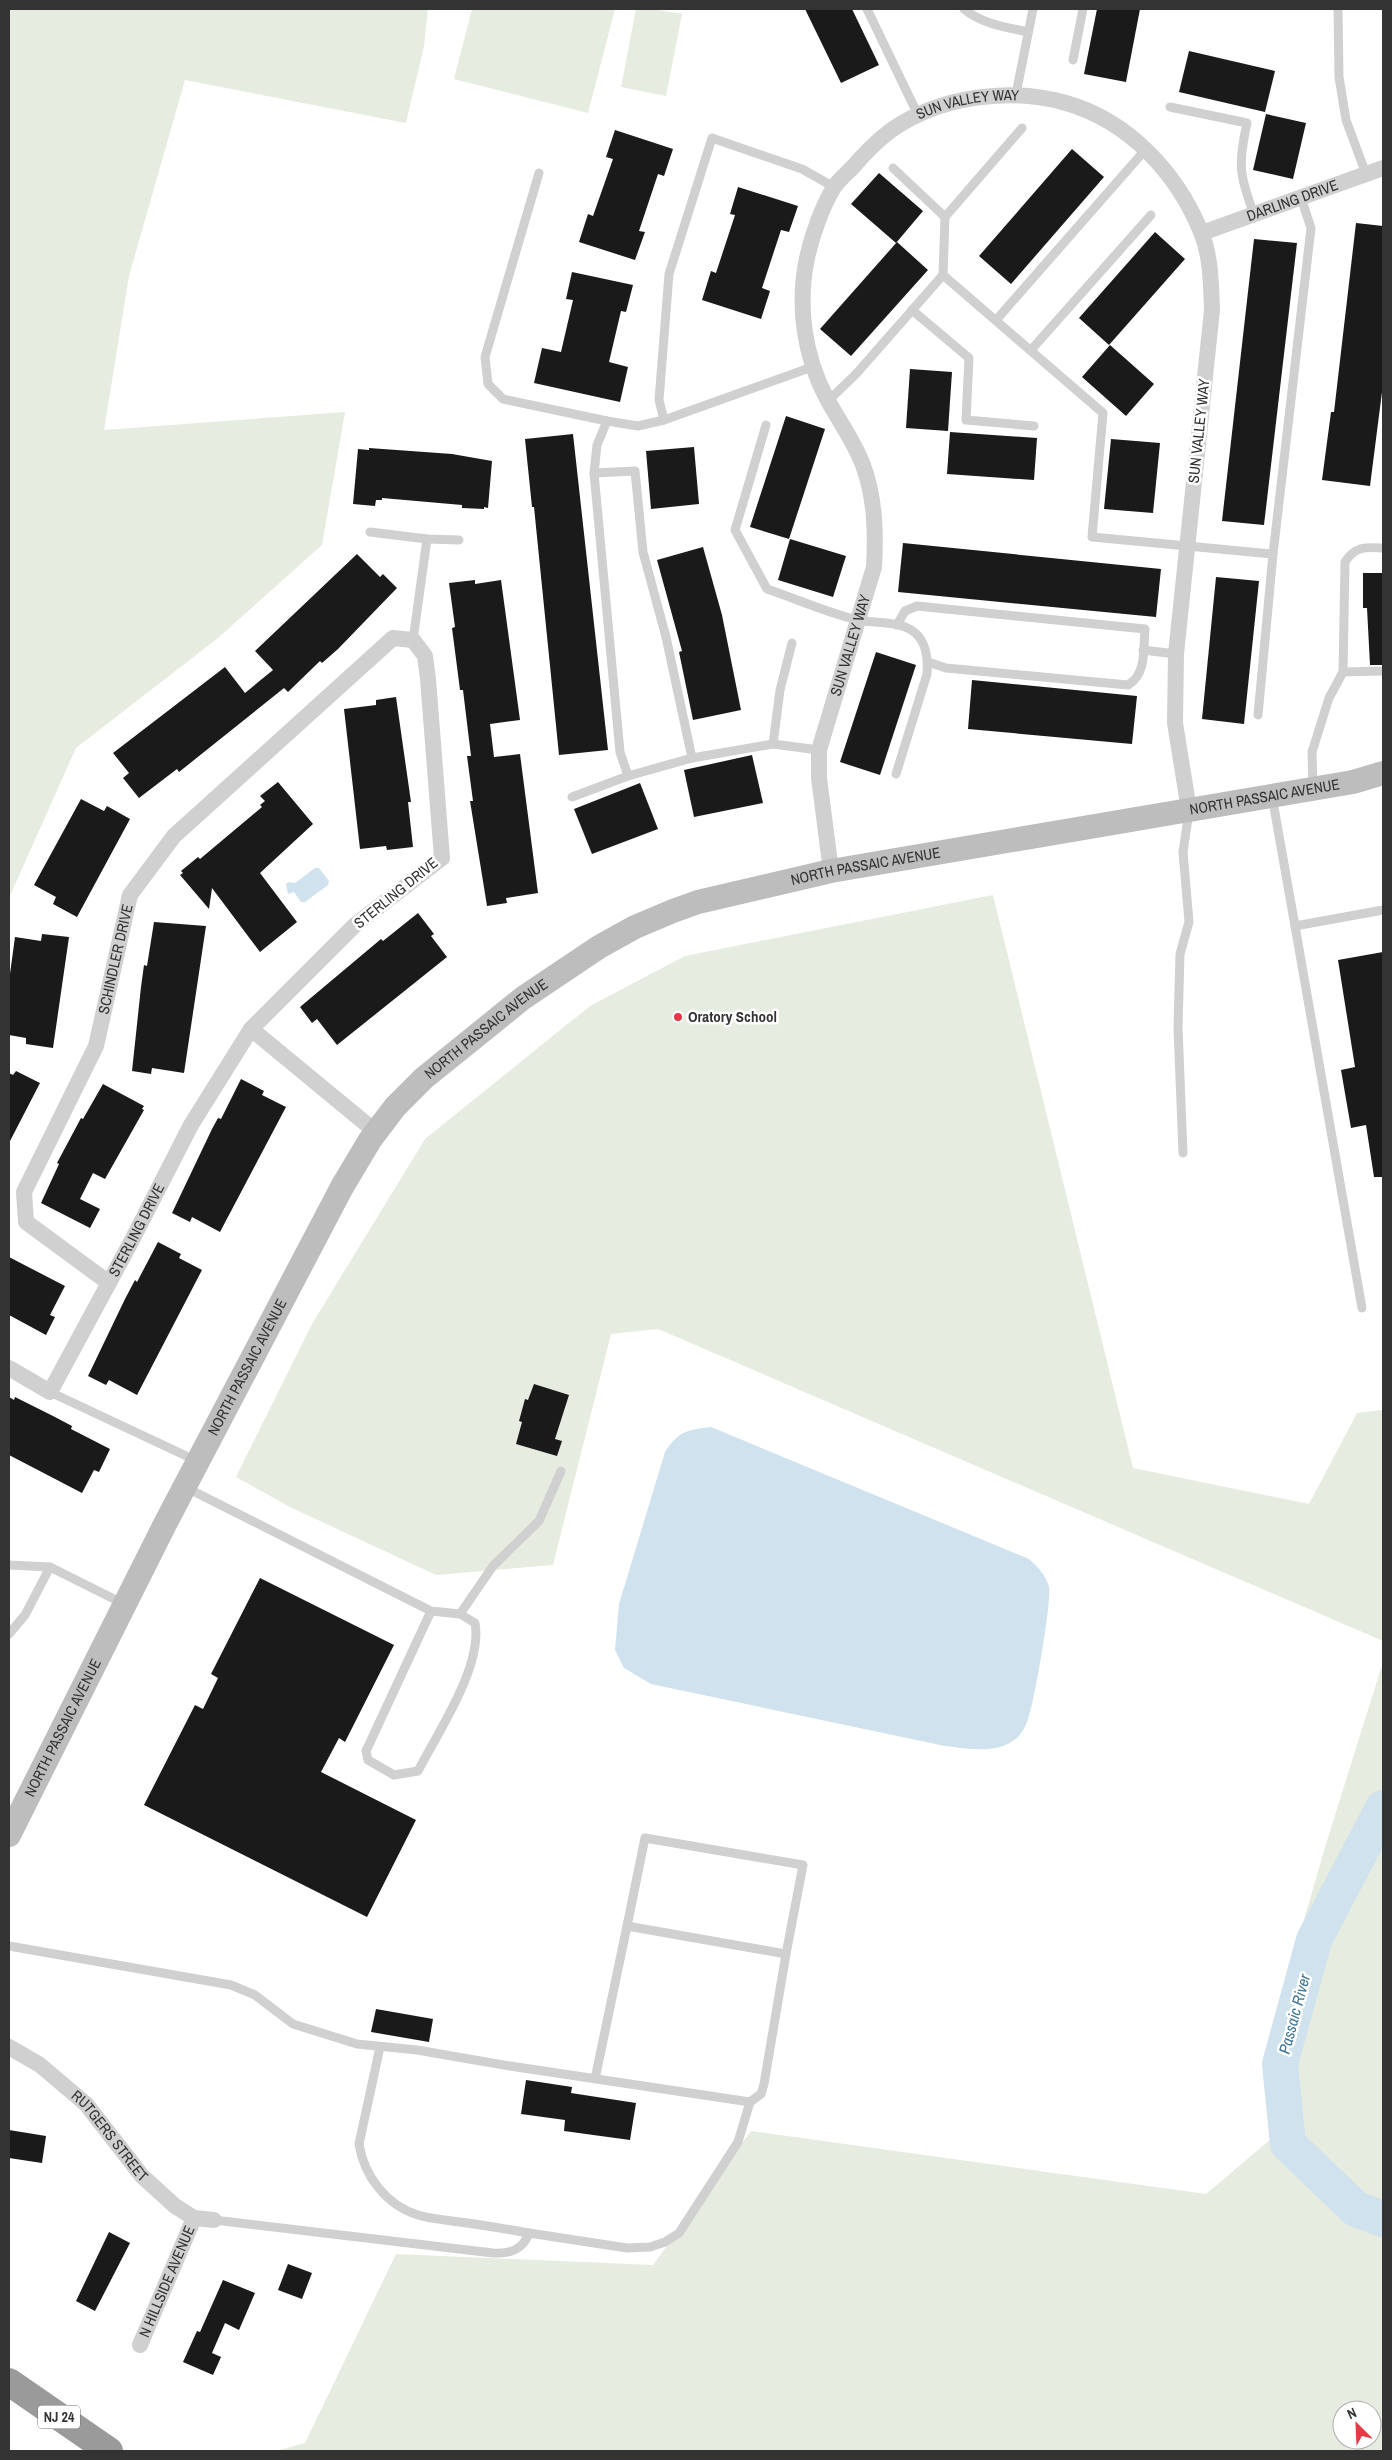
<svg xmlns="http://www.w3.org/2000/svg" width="1392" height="2460" viewBox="0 0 1392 2460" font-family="'Archivo Narrow',sans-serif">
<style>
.green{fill:#e6ecdf;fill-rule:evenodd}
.water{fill:#cfe2ee}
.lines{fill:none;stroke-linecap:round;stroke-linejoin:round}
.river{stroke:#cfe2ee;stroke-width:36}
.building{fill:#1a1a1a}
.service{stroke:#d0d0d0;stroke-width:9}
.minor{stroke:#d0d0d0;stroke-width:16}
.secondary{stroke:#bdbdbd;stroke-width:24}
.motorway{stroke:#9a9a9a;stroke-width:28}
.poi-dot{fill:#e63946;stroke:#fff;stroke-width:2}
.labels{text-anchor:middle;stroke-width:5;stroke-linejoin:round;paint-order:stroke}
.shield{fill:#fff;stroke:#707070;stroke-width:1}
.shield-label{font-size:14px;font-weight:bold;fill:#333}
.street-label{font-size:15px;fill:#333;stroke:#fff}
.poi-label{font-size:15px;font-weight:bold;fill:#333;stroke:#fff;text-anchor:start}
.water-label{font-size:16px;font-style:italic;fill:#3f7597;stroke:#fff}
</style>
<rect width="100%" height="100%" fill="#fff"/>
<g class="green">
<polygon points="9,9 428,9 424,46 406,123 185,80 129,276 104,430 345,412 322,545 218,638 76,748 9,898"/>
<polygon points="472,9 615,9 588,113 454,79"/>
<polygon points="636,9 653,9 682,14 666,96 621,87"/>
<polygon points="993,895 1133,1468 1309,1504 1357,1413 1383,1410 1383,1641 658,1329 611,1334 553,1565 436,1575 290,1507 236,1477 312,1324 425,1139 590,1006 685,956"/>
<path d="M1383,1662v789h-1107l29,-8 91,-189 257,11 98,-134 455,63 65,-55 -5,-88 60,-207zM1342,2410h30v30h-30z"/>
</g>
<g class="water">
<polygon points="315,868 319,868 329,881 328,885 305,902 301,902 294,892 288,894 286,884 289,882 295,883"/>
<path d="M711,1427l318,132c9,8 17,16 20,28 3,13 -15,117 -21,132 -1,5 -6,13 -9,17 -19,19 -50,13 -74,10l-294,-62 -27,-16 -9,-18 4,-46 46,-152c14,-21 21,-22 46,-25z"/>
</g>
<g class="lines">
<polyline class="river" points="1383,1808 1314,1940 1280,2064 1288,2144 1356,2209 1383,2219"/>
</g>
<g class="building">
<polygon points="805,9 852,9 879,65 841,83"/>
<polygon points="1097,9 1140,9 1126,82 1084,74"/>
<polygon points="1189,51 1275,71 1265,112 1179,92"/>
<polygon points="1266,114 1306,123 1293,179 1253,170"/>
<polygon points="615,130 673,149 664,176 658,174 639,231 645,232 635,260 579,242 588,214 593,216 613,159 606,157"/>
<polygon points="1072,149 1104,177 1011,284 979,256"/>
<polygon points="879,173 923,211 896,243 851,204"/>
<polygon points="738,187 798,206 789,232 781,230 762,288 770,291 761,319 702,300 711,271 716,273 735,215 730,214"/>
<polygon points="1356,223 1383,226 1383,392 1382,392 1370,486 1322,480 1331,412 1334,412"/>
<polygon points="1155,232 1185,259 1109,345 1079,318"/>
<polygon points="1254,239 1297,243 1264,525 1222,521"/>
<polygon points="897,242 928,270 851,356 820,329"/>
<polygon points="572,272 633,285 626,312 621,311 609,362 628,367 620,402 534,383 542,348 561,352 573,300 566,299"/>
<polygon points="1110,345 1154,384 1126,416 1082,377"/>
<polygon points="910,369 952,372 948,431 906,428"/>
<polygon points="786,416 825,429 789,539 750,527"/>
<polygon points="950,432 1037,438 1034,480 947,474"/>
<polygon points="573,434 608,750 559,755 534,507 532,507 525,439"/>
<polygon points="1111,439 1160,443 1153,513 1104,509"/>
<polygon points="694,447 699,504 651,509 646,451"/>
<polygon points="369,448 452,454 492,461 488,508 484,507 484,509 462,508 462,505 382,498 382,500 376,500 375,506 353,504 358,449 369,450"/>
<polygon points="790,539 846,556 833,597 778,580"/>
<polygon points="903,543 1161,569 1156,617 898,592"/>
<polygon points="703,547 722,615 741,710 693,720 679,652 682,651 657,560"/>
<polygon points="357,554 380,577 383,574 397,588 338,649 322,663 320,661 288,692 284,688 179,772 177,769 139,798 123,778 129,773 113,753 225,667 245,693 273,670 255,651"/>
<polygon points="1363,573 1383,573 1383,665 1370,665 1367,608 1363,608"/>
<polygon points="1216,577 1259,581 1244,724 1202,719"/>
<polygon points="475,580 475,584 501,580 520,720 490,724 494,757 520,754 538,893 506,898 507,903 487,906 470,801 473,801 467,756 471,756 463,690 460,690 452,628 455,627 449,583"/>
<polygon points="876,652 916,665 880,775 840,762"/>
<polygon points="972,680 1137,696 1132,744 968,729"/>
<polygon points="396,697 411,802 408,802 413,847 387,850 386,846 360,849 344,709 376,705 376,700"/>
<polygon points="752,755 763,803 694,817 684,770"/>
<polygon points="278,782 313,824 260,873 297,922 260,952 212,888 209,909 180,875 183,873 181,871 198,857 200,859 262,807 260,805 265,801 260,796"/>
<polygon points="640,783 658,829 592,854 574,809"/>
<polygon points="81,799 104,811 107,806 130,819 77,917 53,904 56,897 34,885"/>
<polygon points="418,913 434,934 431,936 447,957 337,1045 317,1019 312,1023 300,1007 381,939 383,941"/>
<polygon points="154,922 206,926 184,1073 152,1068 151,1074 132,1071 141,987 144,965 147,966"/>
<polygon points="42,934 69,937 53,1048 26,1044 26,1038 9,1035 9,981 15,937 41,941"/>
<polygon points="1383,952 1383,1177 1374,1177 1366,1125 1351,1128 1341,1070 1355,1067 1338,960"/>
<polygon points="16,1071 40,1083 9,1143 9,1073 13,1075"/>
<polygon points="241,1079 264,1091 262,1095 286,1107 220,1232 192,1217 190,1222 172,1213 212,1129 218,1118 221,1119"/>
<polygon points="103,1084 144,1106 142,1109 144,1110 105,1179 93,1173 80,1199 100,1209 90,1228 41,1203 59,1164 57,1163 81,1118 83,1119"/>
<polygon points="158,1242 181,1254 179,1258 202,1270 137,1395 109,1380 106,1385 88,1376 125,1299 135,1280 137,1282"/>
<polygon points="9,1257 65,1286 50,1315 55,1317 46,1335 9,1315"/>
<polygon points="534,1384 569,1395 555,1439 562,1441 557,1456 516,1444 522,1422 519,1421 525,1399 528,1400"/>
<polygon points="9,1397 14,1400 15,1397 53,1416 72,1426 71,1429 110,1449 99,1472 94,1470 82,1493 9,1455"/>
<polygon points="260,1578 394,1645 345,1742 339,1738 321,1772 416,1820 367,1917 144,1805 195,1705 203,1709 218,1678 211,1674"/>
<polygon points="376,2009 433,2019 429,2042 371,2032"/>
<polygon points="526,2080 572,2087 571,2093 636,2103 630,2140 564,2131 565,2120 521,2114"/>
<polygon points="9,2130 46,2136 42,2163 9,2158"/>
<polygon points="109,2232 130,2243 95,2311 76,2301"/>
<polygon points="288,2264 312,2273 302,2299 278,2290"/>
<polygon points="223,2280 255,2293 239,2330 225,2323 212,2353 221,2357 213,2375 183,2362 197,2331 200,2332"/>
</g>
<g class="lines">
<g class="service">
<polyline points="867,9 918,115"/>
<path d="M964,9c18,15 42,18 64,23"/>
<polyline points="1338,9 1339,77 1346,120 1366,174"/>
<polyline points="1073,60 1083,9"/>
<polyline points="1016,94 1033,9"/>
<path d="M1170,107l77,16c-9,41 -8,52 7,91"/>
<polyline points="893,168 945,217"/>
<polyline points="539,173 485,357 488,384 503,399 607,421 638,426 664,420 812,367"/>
<polyline points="943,275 945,217 1022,128"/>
<polyline points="912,310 969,358 966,420 1034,426"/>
<polyline points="997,319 1146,149"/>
<polyline points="1031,350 1151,215"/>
<polyline points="828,401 856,374 943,275 1103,413 1092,537 1273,554"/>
<polyline points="664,420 659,400 669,274 712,138 802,169 834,187"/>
<polyline points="607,421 597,445 594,473 620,752 628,776"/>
<path d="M766,425l-31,105 32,59c30,10 60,24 91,31 18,4 40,0 56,12 13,10 14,28 13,42l-31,100"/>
<polyline points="594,473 635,471 643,552 666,637 692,758"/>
<polyline points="370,532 427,539 413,640"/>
<polyline points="427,539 459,540"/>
<path d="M897,625l8,-14 12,-5 228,23c-2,20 2,45 -17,56l-182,-17 -18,-6"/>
<polyline points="1143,650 1176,654"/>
<path d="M1343,672l2,-110c10,-16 21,-15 38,-14"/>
<polyline points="1258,715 1273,554 1311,228 1301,198"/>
<polyline points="773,744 780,690 792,643"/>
<polyline points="1313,788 1312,752 1329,698 1343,672 1383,671"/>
<polyline points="1272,796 1295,926 1383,910"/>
<polyline points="572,797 628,776 692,758 773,744 819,750"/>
<polyline points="1295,926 1362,1308"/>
<polyline points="1183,1153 1178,1028 1180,954 1189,922 1183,852 1189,812"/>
<polyline points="50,1392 197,1461"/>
<path d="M185,1487l246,124 29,3 15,9c8,43 -37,109 -57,148l-24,4 -26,-15 -2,-9 65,-140"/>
<polyline points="9,1565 50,1567"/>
<polyline points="460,1614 493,1566 539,1521 561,1471"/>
<polyline points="9,1634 25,1615 50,1567 124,1604"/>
<polyline points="627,1926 645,1838 803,1865 786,1954"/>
<polyline points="9,1946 231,1985 255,1995 293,2024 357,2044 417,2050 510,2066 750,2102 761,2094 764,2084 786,1954 627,1926 595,2079"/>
<path d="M380,2047l-21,97c5,32 27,61 59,71 13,4 29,5 42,7 23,3 46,7 69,11"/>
<path d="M214,2220l279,33c17,1 30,-3 36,-20l98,15 23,-1 15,-5 14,-9 59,-91 12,-40"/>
</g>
<g class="minor">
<path id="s1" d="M1202,233l181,-65"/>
<path id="s2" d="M831,871l-12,-93v-28l55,-183c2,-35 1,-69 -11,-102 -9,-24 -24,-44 -36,-66 -23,-43 -30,-94 -20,-141 5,-23 15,-51 27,-71 5,-7 13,-14 19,-20 11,-13 24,-26 37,-36 49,-35 119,-44 176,-28 63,18 111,70 135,129 10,24 10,52 11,78l-36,344 -1,69 14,87"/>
<path id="s3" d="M109,1283l-83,-61 -2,-30 72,-146 34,-151 44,-59 219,-198 20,2 12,16 3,23 14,179 -87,67 -104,104"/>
<path id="s4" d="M9,1368l41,24 81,-150 60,-117 60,-96 125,103"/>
<path id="s5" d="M9,2047l31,18 46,39 56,72 33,30 19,12 20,2"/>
<path id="s6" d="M140,2345l54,-127"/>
</g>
<path class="secondary" id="s7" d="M9,1835l155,-309 178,-339 28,-47 25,-33 29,-29 99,-80 76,-51 36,-20 38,-16 25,-9 133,-31 522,-89 30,-9"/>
<polyline class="motorway" points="9,2382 109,2451"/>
</g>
<circle class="poi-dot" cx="678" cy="1017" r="5"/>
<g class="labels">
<rect class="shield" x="38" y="2405.5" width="42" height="23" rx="4"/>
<g class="shield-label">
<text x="59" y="2422">NJ 24</text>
</g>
<g class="street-label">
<text dy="5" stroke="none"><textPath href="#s2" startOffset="876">SUN VALLEY WAY</textPath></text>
<text dy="5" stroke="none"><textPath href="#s1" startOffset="96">DARLING DRIVE</textPath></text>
<text transform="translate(1199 431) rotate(-84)" y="5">SUN VALLEY WAY</text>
<text dy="5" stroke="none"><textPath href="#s2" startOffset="231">SUN VALLEY WAY</textPath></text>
<text dy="5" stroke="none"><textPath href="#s7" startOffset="1770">NORTH PASSAIC AVENUE</textPath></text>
<text dy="5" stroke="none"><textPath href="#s7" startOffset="1365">NORTH PASSAIC AVENUE</textPath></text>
<text transform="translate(396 893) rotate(-39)" y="5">STERLING DRIVE</text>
<text dy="5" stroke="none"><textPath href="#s3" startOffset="385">SCHINDLER DRIVE</textPath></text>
<text dy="5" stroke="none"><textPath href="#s7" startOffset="945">NORTH PASSAIC AVENUE</textPath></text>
<text dy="5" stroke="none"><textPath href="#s4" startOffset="231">STERLING DRIVE</textPath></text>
<text dy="5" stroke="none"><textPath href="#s7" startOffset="525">NORTH PASSAIC AVENUE</textPath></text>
<text dy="5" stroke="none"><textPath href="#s7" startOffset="120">NORTH PASSAIC AVENUE</textPath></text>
<text dy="5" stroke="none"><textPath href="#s5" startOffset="136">RUTGERS STREET</textPath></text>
<text dy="5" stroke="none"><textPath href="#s6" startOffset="69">N HILLSIDE AVENUE</textPath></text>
</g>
<g class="poi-label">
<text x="688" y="1022">Oratory School</text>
</g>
<g class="water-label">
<text transform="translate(1294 2014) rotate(-75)" y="6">Passaic River</text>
</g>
</g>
<rect width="1392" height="2460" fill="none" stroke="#333333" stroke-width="20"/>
<g transform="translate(1357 2425) rotate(336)"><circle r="24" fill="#ffffff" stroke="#adadad"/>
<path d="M0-4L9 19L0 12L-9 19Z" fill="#e63946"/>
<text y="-8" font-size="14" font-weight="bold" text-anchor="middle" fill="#333333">N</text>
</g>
</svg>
